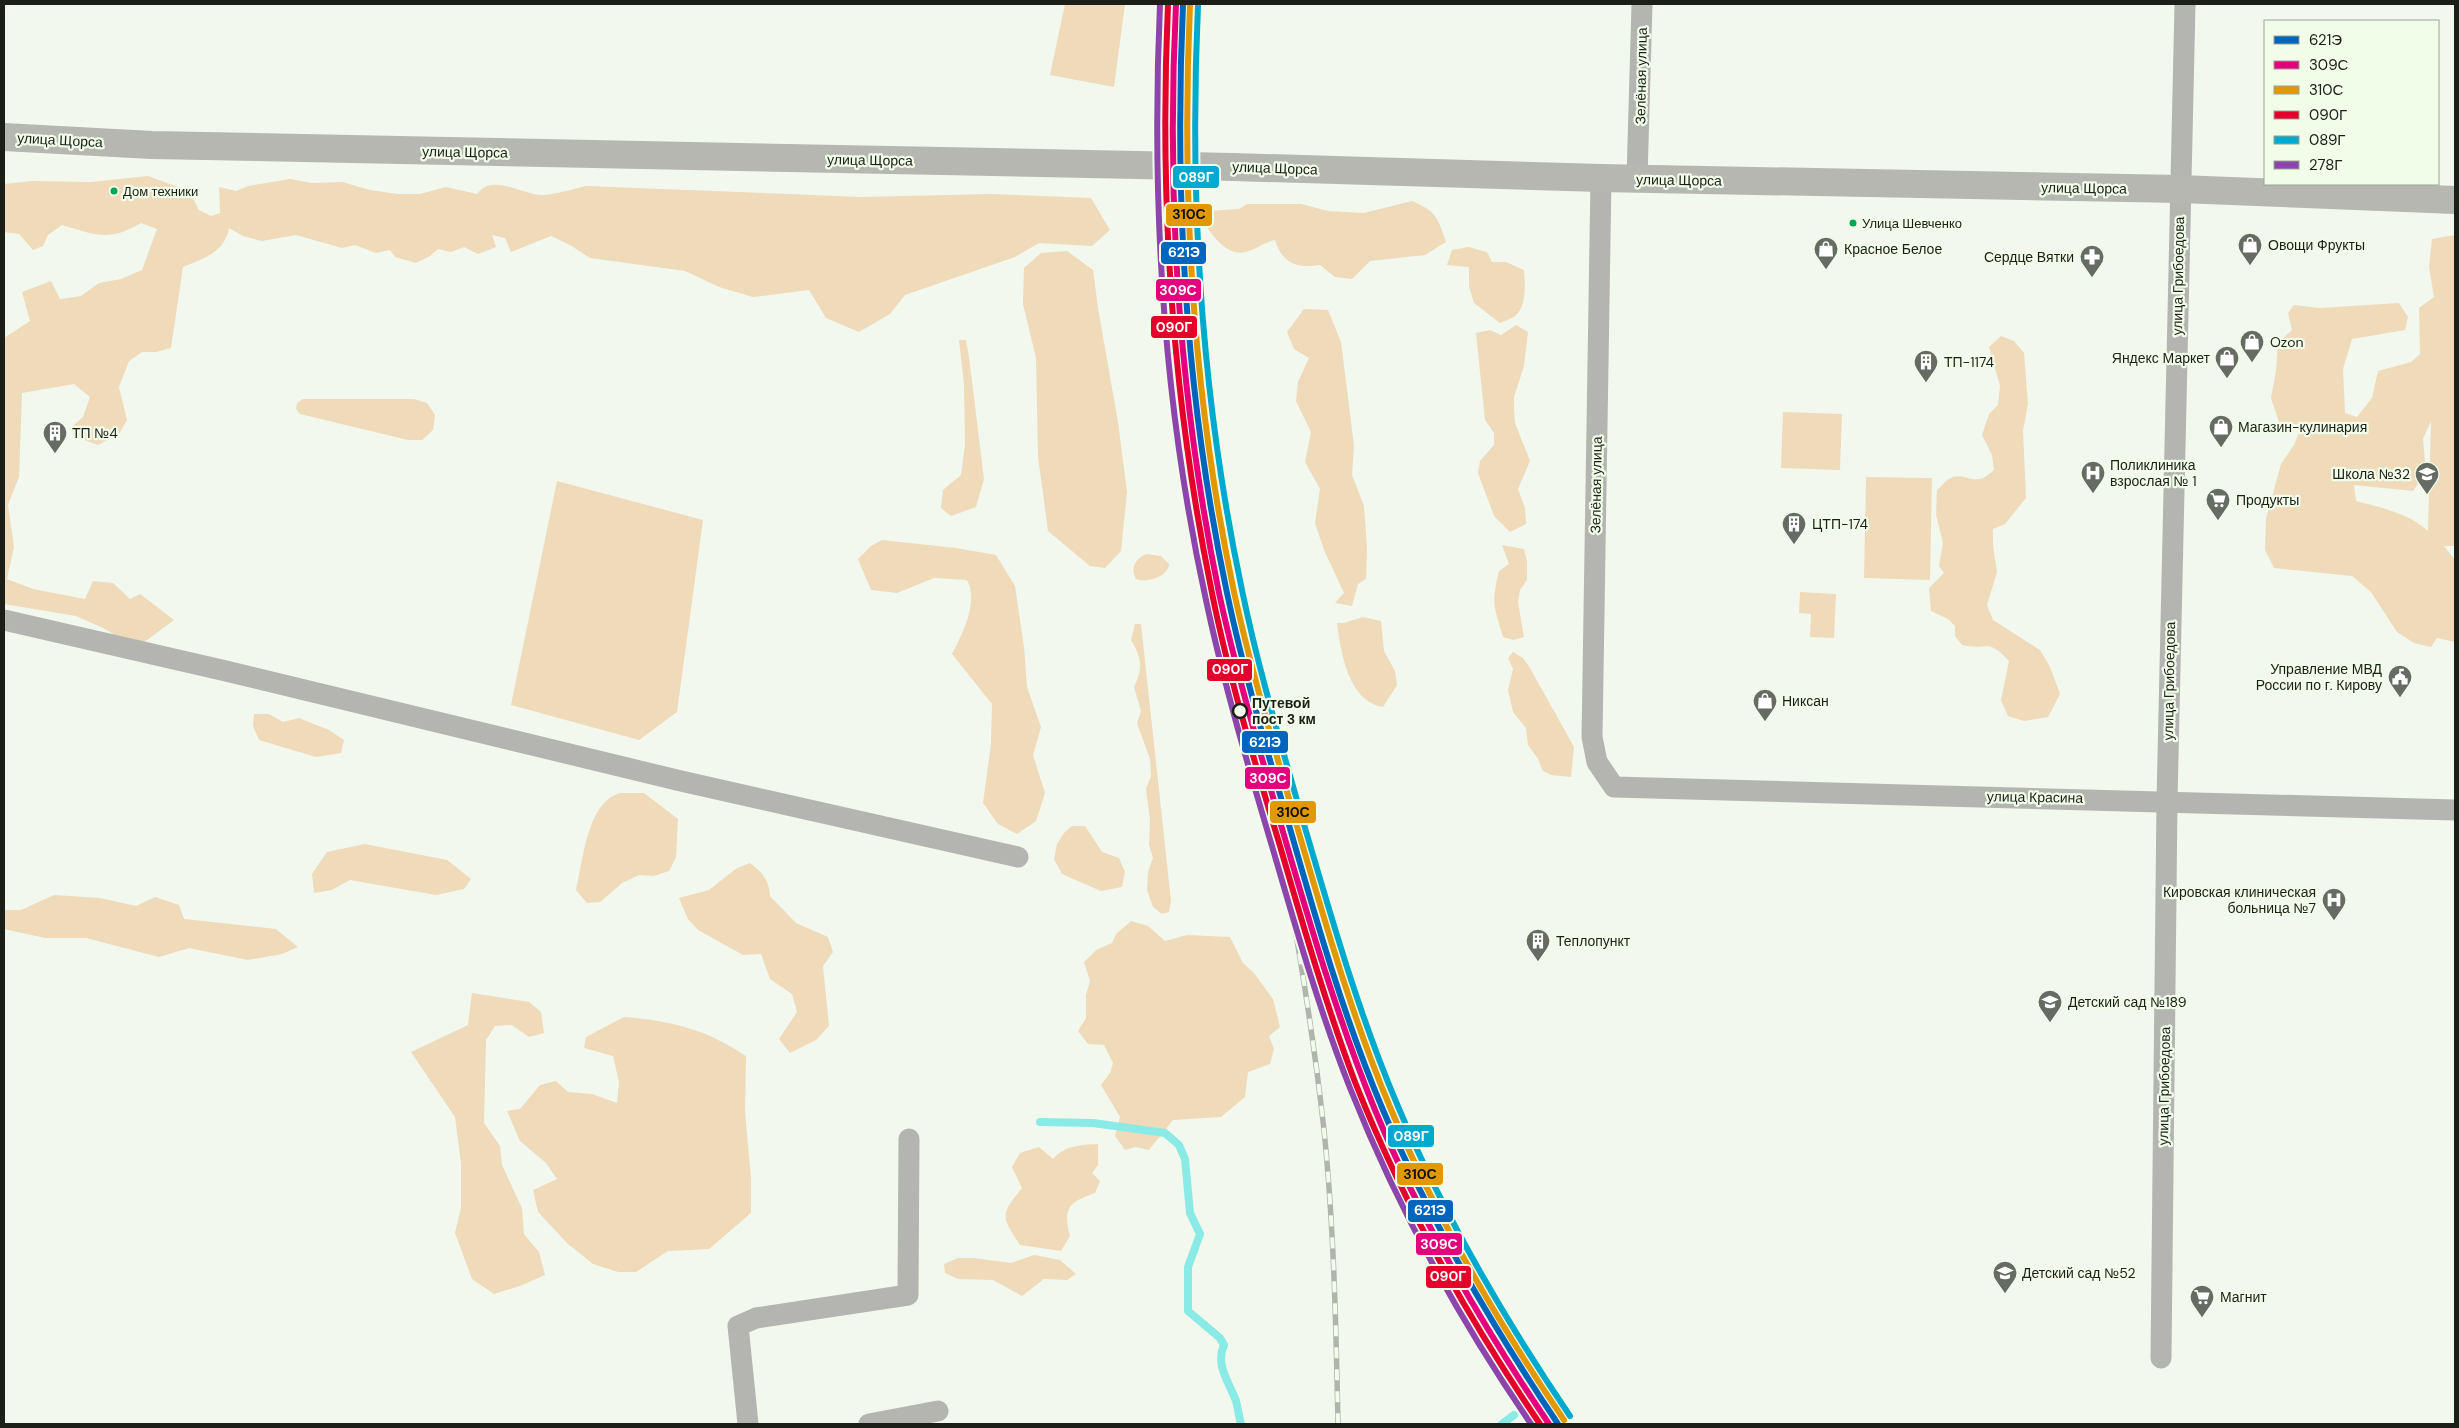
<svg xmlns="http://www.w3.org/2000/svg" width="2459" height="1428" viewBox="0 0 2459 1428" font-family="'DM Sans',sans-serif">
<style>
.green{fill:#efdab9;fill-rule:evenodd}
.lines{fill:none;stroke-linecap:round;stroke-linejoin:round}
.stream{stroke:#8aebe6;stroke-width:8}
.minor{stroke:#b4b5b0;stroke-width:21}
.primary{stroke:#b6b7b1;stroke-width:28}
.rail-casing{stroke:#b1b4ad;stroke-width:5.5}
.rail{stroke:#f1fce9;stroke-width:4;stroke-dasharray:11;stroke-linecap:butt}
.rail-1-casing{stroke:#f1fce9;stroke-width:10}
.rail-2-casing{stroke:#f1fce9;stroke-width:10}
.rail-3-casing{stroke:#f1fce9;stroke-width:10}
.rail-4-casing{stroke:#f1fce9;stroke-width:10}
.rail-5-casing{stroke:#f1fce9;stroke-width:10}
.rail-6-casing{stroke:#f1fce9;stroke-width:10}
.rail-1{stroke:#0065bd;stroke-width:6}
.rail-2{stroke:#e5007d;stroke-width:6}
.rail-3{stroke:#e19802;stroke-width:6}
.rail-4{stroke:#e4002b;stroke-width:6}
.rail-5{stroke:#00a9ce;stroke-width:6}
.rail-6{stroke:#8e44ad;stroke-width:6}
.bus-dot{fill:#00a651;stroke:#f1fce9;stroke-width:2}
.stop-dot{fill:#f1fce9;stroke:#1b1f18;stroke-width:2.5}
.labels{text-anchor:middle;stroke-width:4.5;stroke-linejoin:round;paint-order:stroke}
.bus-label{font-size:13px;fill:#1b1f18;stroke:#f1fce9;text-anchor:start}
.street-label{font-size:14px;fill:#1b1f18;stroke:#f1fce9}
.poi-label{font-size:14px;fill:#1b1f18;stroke:#f1fce9;text-anchor:start}
.stop-label{font-size:14px;font-weight:bold;fill:#1b1f18;stroke:#f1fce9;text-anchor:start}
.line-badge{stroke:#f1fce9;stroke-width:2}
.badge-label{font-size:14px;text-anchor:middle;font-weight:bold;fill:#fff}
.pale-badge-label{font-size:14px;text-anchor:middle;font-weight:bold;fill:#111}
</style>
<rect width="100%" height="100%" fill="#f2f8ed"/>
<g class="green">
<polygon points="1065,4 1125,4 1114,87 1050,75"/>
<path d="M148,176l41,15 10,19 12,6 9,-3 -1,-26 17,4 12,-5 42,-7 22,4 30,-1 28,8 28,4h22l26,-7 31,7c16,-22 45,2 67,1 14,-1 29,-6 42,-9l275,11 129,-3 101,4 19,32 -18,16 -53,-3 -24,14 -110,38 -15,19 -31,18 -33,-14 -17,-28 -56,7 -34,-10 -34,-16 -95,-13 -20,-13 -19,-9 -40,16 -6,-14 -13,-3 4,12 -18,7 -14,-7 -13,5 -13,-3 -8,7 -14,7 -21,-6 -5,-7 -14,3 -21,-8 -13,3 -46,-13 -34,6 -19,-5 -14,-8c-4,24 -26,31 -46,39l-12,81 -15,4h-14l-13,9 -10,26 8,33 -8,14 -21,11 -19,-7 -10,-9 14,-12 7,-20 -16,-13 -52,9 -3,84 -11,28 6,42 -7,32 26,10 52,10 8,-18 20,2 17,16 10,-5 34,26 -31,23 -16,-1 -24,-14 -27,-12 -72,-12v-266l26,-17 -8,-29 29,-11 9,18 21,-3 18,-13 22,-4 21,-9 15,-41 -16,-6c-32,19 -45,12 -79,2l-14,10 -5,11 -10,4 -14,-16 -15,-2v-48l28,-3 59,1z"/>
<path d="M1412,201c24,10 26,17 34,41l-21,13 -55,6 -18,18 -17,-2 -15,-12c-23,4 -38,-2 -45,-25 -10,2 -18,9 -29,12 -18,5 -34,-16 -42,-30l4,-11 31,-2 8,-5h54l27,7 36,2z"/>
<path d="M2455,235v311h-11l11,14v82l-18,-4 -6,9 -17,-4 -17,-11 -26,-40 -19,-16 -78,-8 -9,-18 1,-31 15,-55 13,-19 8,-20 -23,-3 -8,-24 5,-27 2,-28 14,-13 -4,-17 6,-8 26,3 79,-5 9,14 -3,13 -53,9 -9,30 2,44 12,4 15,-19 6,-27 33,-9 9,-8 -1,-46 15,-11 -5,-30 3,-28zM2431,421l-3,109h-1c-20,-17 -45,-22 -71,-29l-2,-16 59,6 13,-19 -3,-33z"/>
<path d="M1468,247l19,5 5,10h14l18,8c1,14 3,36 -9,46 -4,3 -11,5 -15,7l-26,-20 -5,-17v-19l-22,-2 5,-15z"/>
<polygon points="1067,251 1093,270 1098,308 1118,422 1127,492 1121,551 1105,568 1090,566 1048,531 1038,456 1036,358 1023,304 1024,268 1041,253"/>
<polygon points="1304,309 1328,310 1341,342 1354,446 1352,475 1364,506 1367,549 1366,579 1358,584 1352,606 1335,603 1344,593 1324,550 1315,523 1320,489 1305,462 1311,432 1296,401 1298,382 1309,358 1294,349 1287,332"/>
<polygon points="1516,325 1528,332 1524,366 1514,397 1514,409 1515,423 1530,461 1518,489 1525,508 1526,524 1510,532 1494,516 1478,473 1480,461 1494,445 1494,433 1485,420 1476,333 1490,330 1501,335"/>
<path d="M2001,336l13,5 10,12 4,51 -5,27 3,67 -21,26 -12,5v17l4,26 -10,33 6,15 47,30 10,17 10,27 -12,23 -24,4 -16,-5 -7,-16 8,-39c-22,-24 -21,-10 -47,-16l-7,-9v-10l-7,-7 -17,-8 -2,-23 15,-15 -5,-7 4,-23 -7,-28 1,-25c4,-3 8,-9 12,-11 17,-10 24,12 45,-9l-2,-15 -10,-20 7,-21 9,-9 2,-19 -11,-39z"/>
<polygon points="959,340 966,340 969,357 984,479 976,507 951,516 941,508 943,490 961,475 965,445 964,384"/>
<polygon points="303,399 414,399 427,403 435,415 433,430 422,440 408,440 300,414 296,409 297,403"/>
<polygon points="1783,412 1842,414 1840,470 1781,468"/>
<polygon points="1866,477 1932,478 1930,580 1864,578"/>
<polygon points="557,481 703,520 677,712 639,740 511,705"/>
<path d="M882,540l74,8 40,7 19,31 9,61 3,40 14,40 -8,28 12,38 -9,28 -19,13 -19,-10 -15,-21 8,-59 1,-40 -40,-50c10,-19 27,-52 15,-74l-33,-2 -37,15 -26,-3 -13,-31 13,-13z"/>
<path d="M1502,545l22,4 3,12v19l-7,10 -2,12 6,35 -11,3 -10,-3c-9,-31 -12,-33 -4,-66l10,-7z"/>
<path d="M1146,554l15,2 8,8c-1,13 -22,19 -33,15 -6,-11 -1,-20 10,-25z"/>
<polygon points="1800,592 1836,594 1834,638 1810,637 1811,614 1799,613"/>
<path d="M1363,617l18,4 3,30 11,20 2,14 -14,22c-35,-6 -42,-55 -46,-84h7z"/>
<path d="M1135,624h6l30,277 -2,11 -7,2 -9,-7 -6,-17 1,-18 5,-14 -4,-13 1,-25 -4,-31 5,-13 -1,-17 -13,-36 4,-12 -7,-24c9,-19 8,-29 -3,-47z"/>
<polygon points="1513,652 1523,658 1530,668 1574,747 1571,777 1551,775 1543,771 1538,759 1528,745 1526,728 1513,712 1508,690 1513,669 1508,658"/>
<polygon points="254,714 269,714 283,722 299,718 329,730 344,740 341,753 316,757 259,740 253,726"/>
<path d="M621,793h23l34,26 -2,38 -7,14 -15,5 -15,-1 -17,8 -22,19 -13,1 -11,-13c7,-27 11,-90 45,-97z"/>
<polygon points="1072,826 1085,826 1102,852 1119,858 1125,872 1122,887 1101,891 1062,874 1054,859 1057,844 1064,833"/>
<polygon points="365,844 447,860 471,879 464,889 436,895 350,880 332,890 314,893 312,874 327,852"/>
<path d="M750,863c13,10 19,17 20,33l26,27 32,14 5,15 -10,14 6,60 -13,14 -26,13 -11,-14 18,-27 -5,-18 -22,-15 -9,-25 -18,1 -45,-25 -10,-11 -9,-21 30,-8 28,-22z"/>
<polygon points="54,895 100,898 136,906 155,897 179,905 184,919 276,929 298,947 282,954 248,960 189,948 159,957 86,938 45,938 4,929 4,910 21,910"/>
<polygon points="1131,921 1148,926 1165,941 1187,935 1230,937 1243,963 1254,973 1273,999 1280,1027 1269,1036 1274,1049 1270,1064 1248,1072 1245,1097 1221,1117 1173,1120 1149,1150 1136,1147 1125,1150 1115,1136 1120,1117 1101,1085 1110,1073 1113,1063 1104,1045 1088,1044 1078,1031 1086,1018 1086,995 1090,981 1084,962 1096,950 1112,943 1116,934"/>
<polygon points="472,993 529,1002 541,1012 544,1033 529,1037 512,1025 495,1026 486,1040 484,1123 500,1146 502,1165 522,1208 524,1234 539,1252 545,1275 520,1286 494,1294 472,1279 455,1233 461,1208 461,1163 455,1117 411,1052 468,1025"/>
<path d="M624,1017c49,4 81,12 122,39l-1,56 6,66v35l-42,36 -41,2 -32,21h-18l-25,-8 -25,-20 -30,-32 -5,-22 24,-11 -11,-16 -26,-22 -13,-30 13,-2 20,-24 16,-4 12,11 24,2 25,9 2,-21 -6,-26 -29,-8 2,-11z"/>
<path d="M1098,1144v21l-6,8 8,8 -5,12c-27,9 -32,16 -25,43l-9,15 -41,-6c-19,-29 -20,-30 2,-57l-10,-21 8,-14 19,-6 14,12c12,-14 28,-14 45,-15z"/>
<polygon points="1034,1255 1060,1260 1076,1274 1067,1280 1044,1279 1022,1296 993,1280 958,1279 945,1273 944,1264 958,1258 973,1258 1011,1263"/>
</g>
<g class="lines">
<g class="stream">
<path d="M1040,1122l53,1 72,10 14,12 6,14 5,54 10,21 -12,33v44l32,27 4,7c-9,20 5,37 12,56 2,7 3,16 5,23"/>
<polyline points="1502,1424 1514,1415"/>
</g>
<g class="minor">
<polyline points="1601,178 1592,737 1597,762 1614,787 2455,810"/>
<polyline points="1637,179 1642,4"/>
<polyline points="4,620 226,671 681,781 1018,857"/>
<polyline points="2161,1358 2167,801 2185,4"/>
<polyline points="748,1424 738,1326 756,1318 908,1295 909,1139"/>
<polyline points="869,1424 938,1411"/>
</g>
<polyline class="primary" points="4,137 152,145 1234,167 1601,178 2180,189 2455,200"/>
<defs>
<path id="rail" d="M1241,651c33,159 65,317 83,479 10,98 12,196 14,294"/>
</defs>
<use href="#rail" class="rail-casing"/>
<use href="#rail" class="rail"/>
<defs>
<path id="rail-1" d="M1183,4c-9,198 3,395 44,589 16,76 38,151 60,225 28,98 56,198 96,292 47,111 108,214 175,314"/>
<path id="rail-2" d="M1176,4c-10,198 3,394 43,589 17,78 40,155 62,232 28,96 56,192 94,285 46,111 107,215 174,314"/>
<path id="rail-3" d="M1190,4c-9,198 3,394 44,588 17,78 40,154 62,231 28,95 55,192 94,284 46,111 107,214 174,313"/>
<path id="rail-4" d="M1168,4c-9,198 4,394 44,589 17,85 43,170 68,253 23,79 46,159 75,236 48,121 112,235 185,342"/>
<path id="rail-5" d="M1198,5c-9,196 3,392 44,585 16,78 39,154 61,231 28,95 55,191 94,283 46,110 106,213 173,312"/>
<path id="rail-6" d="M1160,4c-9,200 3,400 46,596 18,85 43,169 68,253 23,79 46,159 76,235 47,119 109,231 181,336"/>
</defs>
<use href="#rail-1" class="rail-1-casing"/>
<use href="#rail-2" class="rail-2-casing"/>
<use href="#rail-3" class="rail-3-casing"/>
<use href="#rail-4" class="rail-4-casing"/>
<use href="#rail-5" class="rail-5-casing"/>
<use href="#rail-6" class="rail-6-casing"/>
<use href="#rail-1" class="rail-1"/>
<use href="#rail-2" class="rail-2"/>
<use href="#rail-3" class="rail-3"/>
<use href="#rail-4" class="rail-4"/>
<use href="#rail-5" class="rail-5"/>
<use href="#rail-6" class="rail-6"/>
</g>
<defs>
<symbol id="shop-pin" viewBox="-11 -11 22 30"><path d="M0 17L-7.5 6A9.5 9.5 0 1 1 7.5 6Z" fill="#666b63" stroke="#f1fce9"/><path d="M-5-2.5h2.3a2.7 3.5 0 0 1 5.4 0H5L5.5 6h-11ZM-1.5-2.5h3a1.5 2.3 0 0 0-3 0Z" fill="#fff"/></symbol>
<symbol id="pharmacy-pin" viewBox="-11 -11 22 30"><path d="M0 17L-7.5 6A9.5 9.5 0 1 1 7.5 6Z" fill="#666b63" stroke="#f1fce9"/><path d="M-2-6h4v4h4v4h-4v4h-4v-4h-4v-4h4Z" fill="#fff"/></symbol>
<symbol id="building-pin" viewBox="-11 -11 22 30"><path d="M0 17L-7.5 6A9.5 9.5 0 1 1 7.5 6Z" fill="#666b63" stroke="#f1fce9"/><path d="M-4-6H4V6H1V3H-1V6H-4ZM-2.5-4.3h1.7v1.8h-1.7ZM.8-4.3h1.7v1.8H.8ZM-2.5-1h1.7V.8h-1.7ZM.8-1h1.7V.8H.8Z" fill="#fff"/></symbol>
<symbol id="hospital-pin" viewBox="-11 -11 22 30"><path d="M0 17L-7.5 6A9.5 9.5 0 1 1 7.5 6Z" fill="#666b63" stroke="#f1fce9"/><path d="M-5-5h3v3.5h4V-5h3V5h-3V1.5h-4V5h-3Z" fill="#fff"/></symbol>
<symbol id="school-pin" viewBox="-11 -11 22 30"><path d="M0 17L-7.5 6A9.5 9.5 0 1 1 7.5 6Z" fill="#666b63" stroke="#f1fce9"/><path d="M0-5L7-2L0 1L-7-2ZM-4 1L0 2.5L4 1V4Q0 6-4 4Z" fill="#fff"/></symbol>
<symbol id="supermarket-pin" viewBox="-11 -11 22 30"><path d="M0 17L-7.5 6A9.5 9.5 0 1 1 7.5 6Z" fill="#666b63" stroke="#f1fce9"/><path d="M-6-5.5h2.5l.6 2H6L4.5 2H-2.5L-4.4-4H-6ZM-1.5 3.2a1.3 1.3 0 1 0 .1 0ZM3 3.2a1.3 1.3 0 1 0 .1 0Z" fill="#fff"/></symbol>
<symbol id="civic-pin" viewBox="-11 -11 22 30"><path d="M0 17L-7.5 6A9.5 9.5 0 1 1 7.5 6Z" fill="#666b63" stroke="#f1fce9"/><path d="M-.6-6.5H3V-4.5H.6V-3L4-1V1h2V6H-6V1h2V-1L-.6-3ZM-1.2 2.5V6h2.4V2.5Z" fill="#fff"/></symbol>
</defs>
<g fill-rule="evenodd">
<use href="#shop-pin" x="2236" y="231" width="28" height="38"/>
<use href="#shop-pin" x="1812" y="235" width="28" height="38"/>
<use href="#pharmacy-pin" x="2078" y="243" width="28" height="38"/>
<use href="#shop-pin" x="2238" y="328" width="28" height="38"/>
<use href="#shop-pin" x="2213" y="344" width="28" height="38"/>
<use href="#building-pin" x="1912" y="348" width="28" height="38"/>
<use href="#shop-pin" x="2207" y="413" width="28" height="38"/>
<use href="#building-pin" x="41" y="419" width="28" height="38"/>
<use href="#hospital-pin" x="2079" y="459" width="28" height="38"/>
<use href="#school-pin" x="2413" y="460" width="28" height="38"/>
<use href="#supermarket-pin" x="2204" y="486" width="28" height="38"/>
<use href="#building-pin" x="1780" y="510" width="28" height="38"/>
<use href="#civic-pin" x="2386" y="663" width="28" height="38"/>
<use href="#shop-pin" x="1751" y="687" width="28" height="38"/>
<use href="#hospital-pin" x="2320" y="886" width="28" height="38"/>
<use href="#building-pin" x="1524" y="927" width="28" height="38"/>
<use href="#school-pin" x="2036" y="988" width="28" height="38"/>
<use href="#school-pin" x="1991" y="1259" width="28" height="38"/>
<use href="#supermarket-pin" x="2188" y="1283" width="28" height="38"/>
</g>
<g class="bus-dot">
<circle cx="114" cy="191" r="4.5"/>
<circle cx="1853" cy="223" r="4.5"/>
</g>
<circle class="stop-dot" cx="1240" cy="711" r="7"/>
<g class="labels">
<g class="bus-label">
<text x="123" y="196">Дом техники</text>
<text x="1862" y="228">Улица Шевченко</text>
</g>
<g class="street-label">
<text transform="translate(1641 76) rotate(-89)" y="5">Зелёная улица</text>
<text transform="translate(60 140) rotate(3)" y="5">улица Щорса</text>
<text transform="translate(465 152) rotate(1)" y="5">улица Щорса</text>
<text transform="translate(870 160) rotate(1)" y="5">улица Щорса</text>
<text transform="translate(1275 168) rotate(2)" y="5">улица Щорса</text>
<text transform="translate(1679 180) rotate(1)" y="5">улица Щорса</text>
<text transform="translate(2084 188) rotate(1)" y="5">улица Щорса</text>
<text transform="translate(2178 276) rotate(-89)" y="5">улица Грибоедова</text>
<text transform="translate(1596 485) rotate(-89)" y="5">Зелёная улица</text>
<text transform="translate(2169 681) rotate(-89)" y="5">улица Грибоедова</text>
<text transform="translate(2035 797) rotate(1)" y="5">улица Красина</text>
<text transform="translate(2164 1086) rotate(-89)" y="5">улица Грибоедова</text>
</g>
<g class="poi-label">
<text x="2268" y="250">Овощи Фрукты</text>
<text x="1844" y="254">Красное Белое</text>
<text x="2074" y="262" text-anchor="end">Сердце Вятки</text>
<text x="2270" y="347">Ozon</text>
<text x="2210" y="363" text-anchor="end">Яндекс Маркет</text>
<text x="1944" y="367">ТП-1174</text>
<text x="2238" y="432">Магазин-кулинария</text>
<text x="72" y="438">ТП №4</text>
<text x="2110" y="470">Поликлиника<tspan x="2110" dy="16">взрослая № 1</tspan></text>
<text x="2410" y="479" text-anchor="end">Школа №32</text>
<text x="2236" y="505">Продукты</text>
<text x="1812" y="529">ЦТП-174</text>
<text x="2382" y="674" text-anchor="end">Управление МВД<tspan x="2382" dy="16">России по г. Кирову</tspan></text>
<text x="1782" y="706">Никсан</text>
<text x="2316" y="897" text-anchor="end">Кировская клиническая<tspan x="2316" dy="16">больница №7</tspan></text>
<text x="1556" y="946">Теплопункт</text>
<text x="2068" y="1007">Детский сад №189</text>
<text x="2022" y="1278">Детский сад №52</text>
<text x="2220" y="1302">Магнит</text>
</g>
<g class="stop-label">
<text x="1252" y="708">Путевой<tspan x="1252" dy="16">пост 3 км</tspan></text>
</g>
</g>
<g class="line-badge">
<rect x="1172" y="165" width="48" height="24" rx="5" fill="#00a9ce"/>
<rect x="1165" y="203" width="48" height="24" rx="5" fill="#e19802"/>
<rect x="1160" y="241" width="47" height="24" rx="5" fill="#0065bd"/>
<rect x="1155" y="278" width="47" height="24" rx="5" fill="#e5007d"/>
<rect x="1150" y="315" width="48" height="24" rx="5" fill="#e4002b"/>
<rect x="1206" y="658" width="47" height="24" rx="5" fill="#e4002b"/>
<rect x="1241" y="730" width="48" height="24" rx="5" fill="#0065bd"/>
<rect x="1244" y="766" width="47" height="24" rx="5" fill="#e5007d"/>
<rect x="1269" y="800" width="48" height="24" rx="5" fill="#e19802"/>
<rect x="1387" y="1124" width="48" height="24" rx="5" fill="#00a9ce"/>
<rect x="1396" y="1162" width="48" height="24" rx="5" fill="#e19802"/>
<rect x="1407" y="1199" width="47" height="24" rx="5" fill="#0065bd"/>
<rect x="1415" y="1232" width="48" height="24" rx="5" fill="#e5007d"/>
<rect x="1425" y="1265" width="47" height="24" rx="5" fill="#e4002b"/>
</g>
<g class="badge-label">
<text x="1196" y="182">089Г</text>
<text x="1184" y="257">621Э</text>
<text x="1178" y="295">309С</text>
<text x="1174" y="332">090Г</text>
<text x="1230" y="674">090Г</text>
<text x="1265" y="747">621Э</text>
<text x="1268" y="783">309С</text>
<text x="1411" y="1141">089Г</text>
<text x="1430" y="1215">621Э</text>
<text x="1439" y="1249">309С</text>
<text x="1448" y="1281">090Г</text>
</g>
<g class="pale-badge-label">
<text x="1189" y="219">310С</text>
<text x="1293" y="817">310С</text>
<text x="1420" y="1179">310С</text>
</g>
<rect width="2459" height="1428" fill="none" stroke="#1b1f18" stroke-width="10"/>
<rect x="2264" y="20" width="175" height="165" fill="#f1fce9" stroke="#9ba495"/>
<rect x="2274" y="36" width="25" height="8" fill="#0065bd" stroke="#9ba495"/>
<text x="2309" y="45" font-size="15" fill="#1b1f18">621Э</text>
<rect x="2274" y="61" width="25" height="8" fill="#e5007d" stroke="#9ba495"/>
<text x="2309" y="70" font-size="15" fill="#1b1f18">309С</text>
<rect x="2274" y="86" width="25" height="8" fill="#e19802" stroke="#9ba495"/>
<text x="2309" y="95" font-size="15" fill="#1b1f18">310С</text>
<rect x="2274" y="111" width="25" height="8" fill="#e4002b" stroke="#9ba495"/>
<text x="2309" y="120" font-size="15" fill="#1b1f18">090Г</text>
<rect x="2274" y="136" width="25" height="8" fill="#00a9ce" stroke="#9ba495"/>
<text x="2309" y="145" font-size="15" fill="#1b1f18">089Г</text>
<rect x="2274" y="161" width="25" height="8" fill="#8e44ad" stroke="#9ba495"/>
<text x="2309" y="170" font-size="15" fill="#1b1f18">278Г</text>
</svg>
